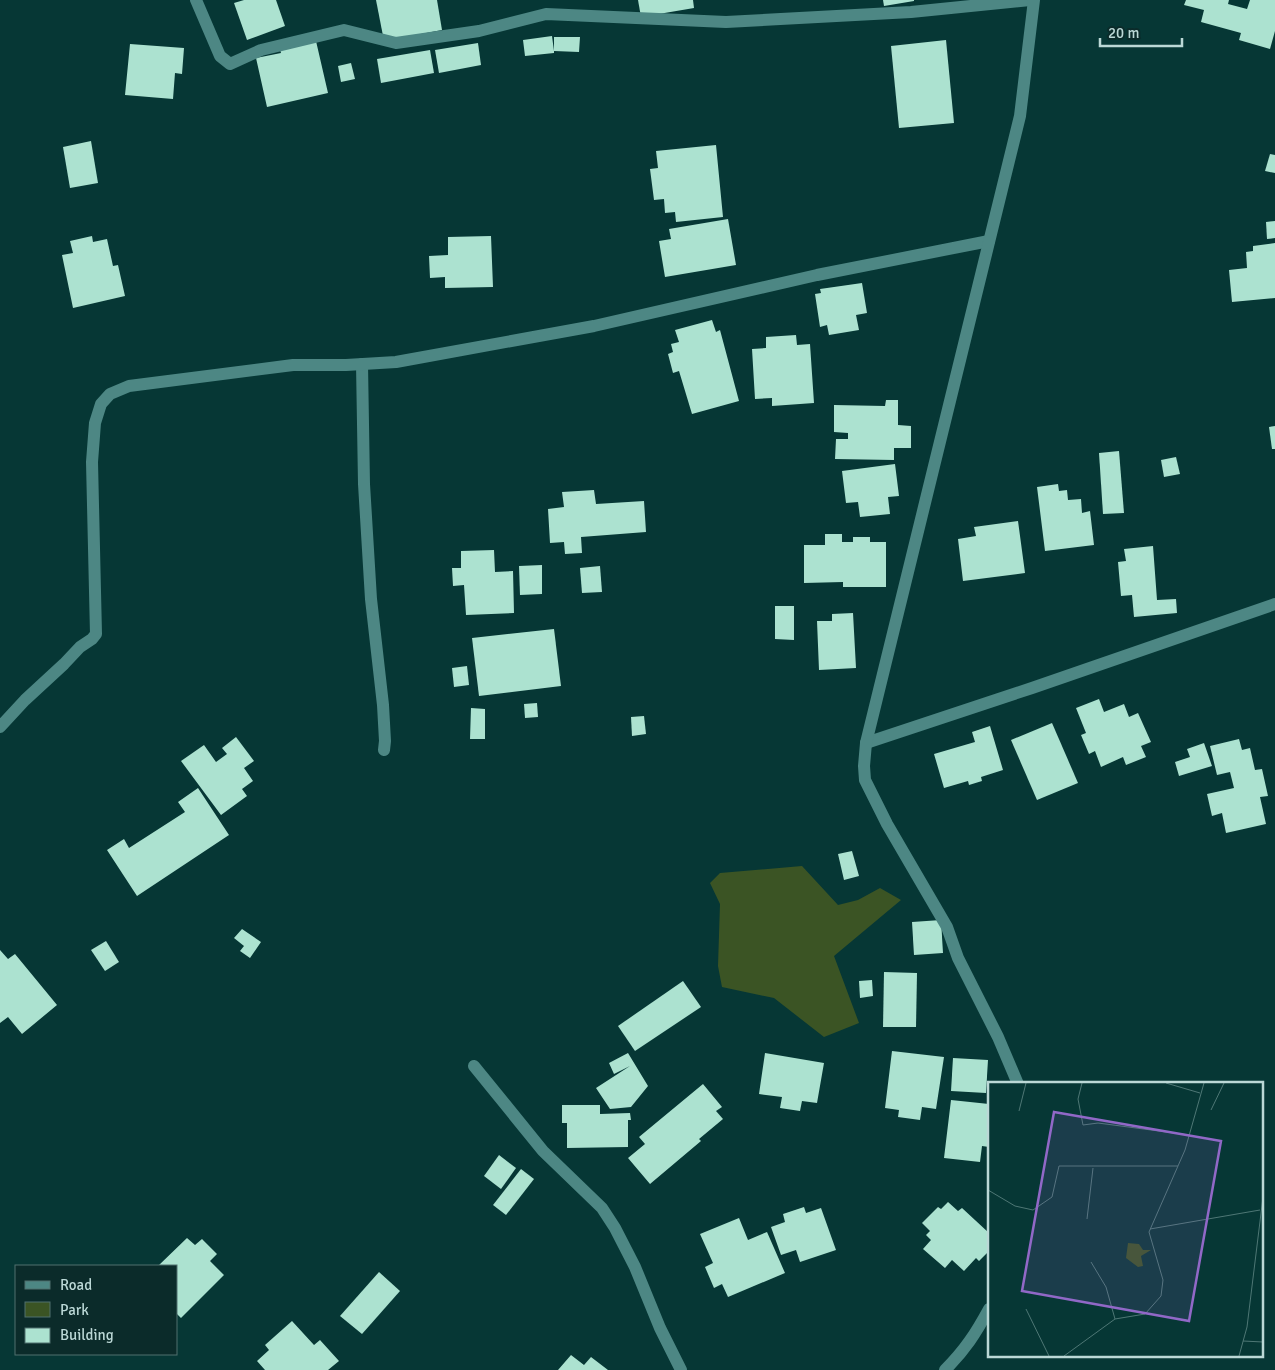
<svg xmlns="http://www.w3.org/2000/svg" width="1275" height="1370" viewBox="0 0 1275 1370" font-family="Signika,sans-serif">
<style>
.green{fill:#3b5424}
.building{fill:#ace2d0}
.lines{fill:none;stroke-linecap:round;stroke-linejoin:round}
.minor{stroke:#4d8784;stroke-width:12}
.inset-road{fill:none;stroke:#4e7775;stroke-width:1}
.view{fill:#9168c7;fill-opacity:0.15;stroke:#9168c7;stroke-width:2.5}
.inset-edge{fill:none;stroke:#bbd8d6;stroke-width:2.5}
</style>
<rect width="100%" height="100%" fill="#063735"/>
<polygon class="green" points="802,866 838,905 858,900 880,888 901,900 834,956 859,1023 824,1037 774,998 722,987 718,966 720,904 710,883 720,873"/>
<g class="building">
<polygon points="244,0 276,0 285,26 247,40 234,3"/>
<polygon points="376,0 437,0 442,30 384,41"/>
<polygon points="638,0 693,0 694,8 641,17"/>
<polygon points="883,0 914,0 914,1 884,6"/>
<polygon points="1186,0 1229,0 1228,4 1247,9 1250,0 1275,0 1275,31 1270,49 1239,40 1241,33 1201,22 1204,10 1184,5"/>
<polygon points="552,36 554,51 554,37 580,37 579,52 554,51 554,53 525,56 523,40"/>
<polygon points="946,40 954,123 899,128 891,46"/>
<polygon points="316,41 328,93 267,107 256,58 281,53 280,49"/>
<polygon points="478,43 481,65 439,73 435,50"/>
<polygon points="130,44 184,48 182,74 175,73 173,99 125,95"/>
<polygon points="430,50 434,73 381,83 377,59"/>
<polygon points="351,63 355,79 341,82 338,66"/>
<polygon points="91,141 98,183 70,188 63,147"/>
<polygon points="716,145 723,217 676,222 675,212 665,213 664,199 654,200 650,169 658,168 656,151"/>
<polygon points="1270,154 1275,155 1275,173 1265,171"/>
<polygon points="728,219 736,265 665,277 659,241 671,239 669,229"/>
<polygon points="1275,221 1275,238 1267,239 1266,222"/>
<polygon points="92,236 93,242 107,239 113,266 118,265 125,296 73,308 62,255 73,253 70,241"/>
<polygon points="491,236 493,287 445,288 445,277 430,278 429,256 448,255 448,237"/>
<polygon points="1275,243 1275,298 1232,302 1229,270 1247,268 1246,252 1253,251 1253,246"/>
<polygon points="862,283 867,313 856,315 859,330 829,335 827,325 820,327 815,294 821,293 820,289"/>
<polygon points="712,320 716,332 720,330 739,401 692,414 679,371 673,373 668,354 673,352 671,344 679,342 675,330"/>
<polygon points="796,335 797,345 810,344 814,403 772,406 772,398 755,399 752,349 766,348 766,337"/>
<polygon points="886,400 898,400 898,425 911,426 911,448 894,448 894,460 835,459 836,439 848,439 848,433 834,432 834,405 885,406"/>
<polygon points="1275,426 1275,449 1272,449 1269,427"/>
<polygon points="1119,451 1124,513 1103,514 1099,453"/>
<polygon points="1176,457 1180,474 1164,477 1161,460"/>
<polygon points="895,464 899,496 888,497 890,514 860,517 858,502 846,503 842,471"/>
<polygon points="1058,484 1059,491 1067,490 1068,500 1081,499 1082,513 1090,511 1094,545 1045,551 1037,487"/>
<polygon points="594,490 596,504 644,501 646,532 581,537 582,553 565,554 564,542 550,543 548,509 564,507 562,492"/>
<polygon points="1018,521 1025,573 963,581 958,539 976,536 974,527"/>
<polygon points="825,534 842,534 842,542 853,542 853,537 870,537 870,542 886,542 886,587 843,587 843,582 804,583 804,545 825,545"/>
<polygon points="1153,546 1157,600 1176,599 1177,613 1134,617 1132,595 1121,596 1118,562 1126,561 1124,549"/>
<polygon points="494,550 495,572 513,571 514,613 466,615 464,585 453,586 452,568 461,568 461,551"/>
<polygon points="542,565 542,594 520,595 519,566"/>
<polygon points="600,566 602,592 582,593 580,568"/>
<polygon points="775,606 794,606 794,640 775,639"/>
<polygon points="853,613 856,668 819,670 817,621 832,621 832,614"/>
<polygon points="554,629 561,686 479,696 472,638"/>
<polygon points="467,666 469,685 454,687 452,668"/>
<polygon points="1099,699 1104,712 1124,704 1129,717 1138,713 1151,742 1141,746 1146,757 1126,765 1123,757 1101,767 1095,751 1089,754 1081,735 1086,733 1076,708"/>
<polygon points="537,703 538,717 525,718 524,704"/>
<polygon points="471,708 485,709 485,739 470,739"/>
<polygon points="644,716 646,734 632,736 631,717"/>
<polygon points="1052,723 1078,783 1037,800 1011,740"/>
<polygon points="990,726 1003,770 981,777 982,781 969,785 968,781 944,788 934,754 975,742 972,732"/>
<polygon points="236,737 254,761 244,768 253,781 242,789 247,796 221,815 181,761 204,745 216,762 227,754 222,748"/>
<polygon points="1239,739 1242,750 1250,748 1255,770 1262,769 1268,796 1260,797 1266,824 1226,833 1222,813 1212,816 1207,794 1234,788 1230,772 1217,775 1210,746"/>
<polygon points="1204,743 1212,766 1179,776 1175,762 1190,757 1187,749"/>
<polygon points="198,788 229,835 137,896 107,850 124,839 129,848 185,812 178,802"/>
<polygon points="852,851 859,876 844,880 838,854"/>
<polygon points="941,920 943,953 914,955 912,922"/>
<polygon points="242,929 261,942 250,958 240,951 244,946 234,938"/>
<polygon points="106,941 119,962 105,971 91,950"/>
<polygon points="0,950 8,959 15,954 57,1005 22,1034 8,1017 0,1023"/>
<polygon points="884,972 917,973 916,1027 883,1027"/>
<polygon points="872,980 873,996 860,998 859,981"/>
<polygon points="683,981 701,1007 635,1051 618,1026"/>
<polygon points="892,1051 944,1057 936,1109 922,1107 920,1120 898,1117 899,1110 885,1108"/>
<polygon points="628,1053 648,1086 631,1107 610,1109 596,1088 630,1066 614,1074 609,1063"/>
<polygon points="765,1053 824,1063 817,1103 802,1101 800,1111 780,1108 782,1097 759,1094"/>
<polygon points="953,1058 988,1060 986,1093 951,1091"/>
<polygon points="703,1084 722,1107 716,1111 723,1119 699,1139 701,1141 650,1184 628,1158 645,1144 639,1137"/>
<polygon points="951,1100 989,1104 989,1147 982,1146 980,1162 944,1158"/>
<polygon points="562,1105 600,1105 600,1114 630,1113 631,1120 628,1120 628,1147 567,1148 567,1123 562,1123"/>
<polygon points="499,1155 516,1168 501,1189 484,1176"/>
<polygon points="521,1169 534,1179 506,1215 493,1205"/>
<polygon points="948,1202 958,1211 962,1208 989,1233 989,1251 979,1261 976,1258 964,1271 952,1260 945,1268 923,1249 931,1240 926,1235 930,1231 922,1223 938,1207 941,1209"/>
<polygon points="804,1207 806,1213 821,1208 836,1250 800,1262 796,1250 781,1255 771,1227 785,1222 783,1214"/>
<polygon points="739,1218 748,1240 767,1232 785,1273 728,1297 722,1284 714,1288 705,1267 713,1263 700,1234"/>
<polygon points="187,1238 195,1245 202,1239 217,1254 210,1261 224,1275 181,1318 176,1313 176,1266 158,1266"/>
<polygon points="379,1272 400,1291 362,1334 340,1316"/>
<polygon points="292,1321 314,1345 320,1340 339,1361 328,1370 265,1370 257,1361 269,1350 265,1345"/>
<polygon points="571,1355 584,1365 591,1357 608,1370 558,1370"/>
</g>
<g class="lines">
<g class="minor">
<polyline points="196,0 220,56 230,64 261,50 344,30 396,43 479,31 546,14 726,22 911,12 1030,0"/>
<polyline points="362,364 364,484 371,599 383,705 385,741 384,750"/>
<polyline points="0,727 25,700 64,664 80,647 92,639 96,634 92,462 95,423 101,404 110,394 129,386 293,365 346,365 396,362 594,326 817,275 989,241"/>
<polyline points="866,743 1032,688 1275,604"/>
<polyline points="474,1066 543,1151 602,1208 615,1228 635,1267 660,1328 681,1370"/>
<polyline points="1018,1084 998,1037 958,958 947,927 887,824 865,780 864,766 866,743 1020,116 1034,0"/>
<path d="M945,1370c20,-20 31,-37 44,-61"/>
</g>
</g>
<g transform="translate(988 1082)">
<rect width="275" height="275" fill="#063735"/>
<path d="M140,161l11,1 4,6h8l-10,6 2,10 -5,1 -12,-9z" fill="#3b5424"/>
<path class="inset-road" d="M94,1l-4,16 5,26 15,-2 91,12M178,1l34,10M223,28l13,-27M31,29l7,-28M0,108l27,16 18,4 19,-13 7,-31h119M99,137l6,-51M162,147l110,-19M103,180l15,25 9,32 30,-5 16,-18 2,-16 -14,-48 36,-82 19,-67M38,227l23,47M255,259l20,1M76,274l51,-37M251,274l8,-29 16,-130"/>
<path class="view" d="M66,30l167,29 -32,180 -167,-30z"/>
<rect width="275" height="275" class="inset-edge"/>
</g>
<rect x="15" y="1265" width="162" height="90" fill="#0b2b2a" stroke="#51706f"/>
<rect x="25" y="1281" width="25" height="8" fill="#4d8784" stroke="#51706f"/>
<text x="60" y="1290" font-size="15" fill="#bbd8d6">Road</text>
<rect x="25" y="1302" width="25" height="15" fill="#3b5424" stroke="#51706f"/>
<text x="60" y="1315" font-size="15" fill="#bbd8d6">Park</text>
<rect x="25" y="1328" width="25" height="15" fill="#ace2d0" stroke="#51706f"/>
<text x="60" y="1340" font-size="15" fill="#bbd8d6">Building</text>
<path d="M1100 38v8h82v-8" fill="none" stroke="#bbd8d6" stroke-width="2.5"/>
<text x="1108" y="38" font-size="15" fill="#bbd8d6" stroke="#0b2b2a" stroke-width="4" paint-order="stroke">20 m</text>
</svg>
